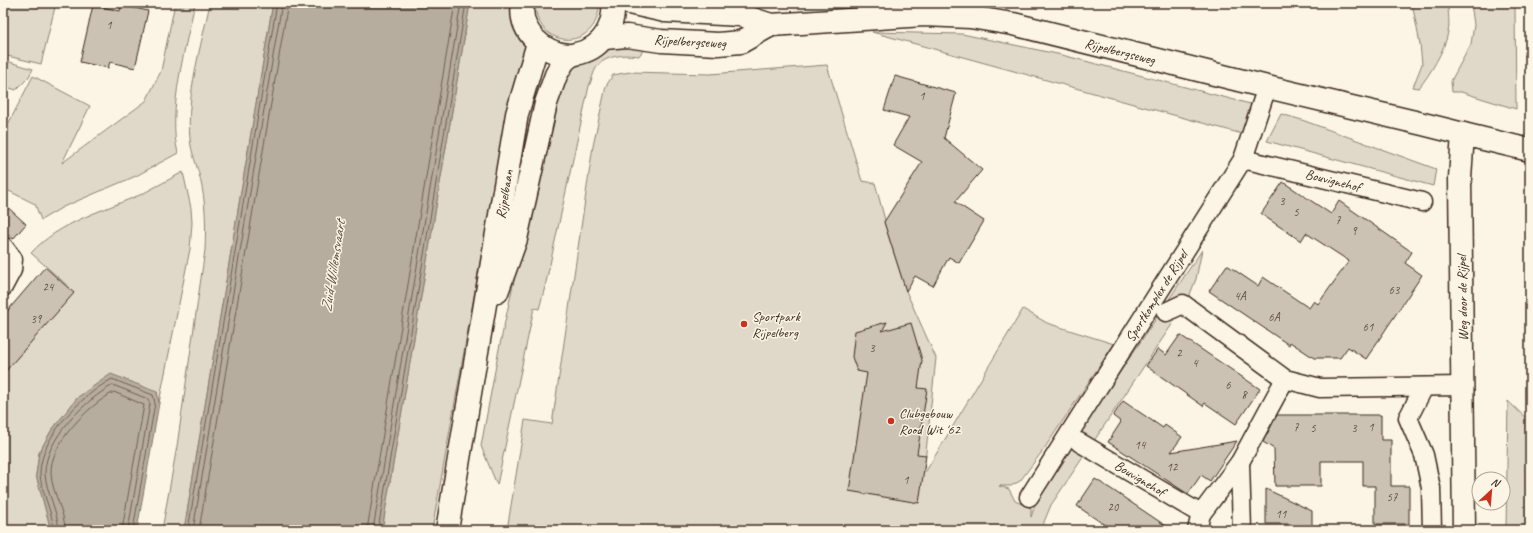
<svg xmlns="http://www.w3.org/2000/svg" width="1533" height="533" viewBox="0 0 1533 533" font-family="Caveat,sans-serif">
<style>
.green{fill:#e0d8c8;stroke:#8e8173}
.water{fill:#b7ad9e;stroke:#85796b}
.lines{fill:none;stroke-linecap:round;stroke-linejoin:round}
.shore{stroke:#6d5e51;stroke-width:1}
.building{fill:#ccc2b3;stroke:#3b2a1e}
.street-casing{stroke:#3b2a1e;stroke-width:21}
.secondary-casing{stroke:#3b2a1e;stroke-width:25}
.street{stroke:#fcf5e5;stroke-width:18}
.secondary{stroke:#fcf5e5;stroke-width:22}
.poi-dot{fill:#c8321e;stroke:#fcf5e5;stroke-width:1.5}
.labels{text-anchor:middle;stroke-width:3;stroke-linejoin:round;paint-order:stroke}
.number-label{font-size:12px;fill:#5f5043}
.street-label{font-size:14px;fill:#3b2a1e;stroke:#fcf5e5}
.poi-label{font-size:14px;fill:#3b2a1e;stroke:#fcf5e5;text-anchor:start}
.water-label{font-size:15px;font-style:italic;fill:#605144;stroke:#fcf5e5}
</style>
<rect width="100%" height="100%" fill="#fcf5e5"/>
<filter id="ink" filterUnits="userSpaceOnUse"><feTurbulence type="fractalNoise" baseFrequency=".025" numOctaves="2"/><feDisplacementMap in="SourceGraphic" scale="8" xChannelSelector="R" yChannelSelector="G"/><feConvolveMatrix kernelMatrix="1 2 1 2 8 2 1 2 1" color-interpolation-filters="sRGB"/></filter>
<g filter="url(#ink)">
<g class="green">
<polygon points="3,3 56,3 41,64 3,55"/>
<path d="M175,3h20c-9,43 -28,108 -17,150l-42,23 -73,31 -22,13 -6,-16 -32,-16v-54l30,-58 57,30 -28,57 84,-62 15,-30z"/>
<path d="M210,3h63l-89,527h-22l15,-84 28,-196c1,-25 1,-48 -5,-72 -3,-13 -9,-26 -10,-39 -4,-45 11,-92 20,-136z"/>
<polygon points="470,3 513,3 525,47 524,56 509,101 432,530 382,530"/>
<path d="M535,3h64c1,48 -63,49 -64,0z"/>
<path d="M1412,3h36v1c0,9 2,20 0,28 -3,18 -18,42 -29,56l-6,-1 9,-23 -2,-20z"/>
<polygon points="1471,3 1515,3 1516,109 1461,92 1452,92 1451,81 1471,44 1474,25"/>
<polygon points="872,32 962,34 1062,55 1254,105 1246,135"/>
<path d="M606,45h41l-8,11c-13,-2 -35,-1 -43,12 -3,5 -4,12 -7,18l-44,201 -6,22 -5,-1 -37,177 -16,-39 18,-97 52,-238 20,-49z"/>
<polygon points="3,60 33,69 28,78 16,90 3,86"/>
<polygon points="827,65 862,181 875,183 885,220 884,222 906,291 936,358 924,471 926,471 1023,309 1047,323 1114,344 1044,449 1020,481 1011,486 999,486 1009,489 1015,501 1031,508 1031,517 1036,501 1069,448 1202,250 1196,279 1187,302 1051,505 1044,522 1043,530 507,530 525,420 552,424 593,146 606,86 613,75 630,72 710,74"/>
<polygon points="1281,114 1302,120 1436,169 1433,186 1267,141"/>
<path d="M183,172l8,36 1,15 -2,26 -31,154 -2,-11 -79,5 -27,34 -12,22 -3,22 15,55h-48v-167l66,-76 -38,-34c28,-31 74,-43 111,-59 14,-7 27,-15 41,-22z"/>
<polygon points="1508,401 1530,422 1530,530 1506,530"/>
</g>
<g class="water">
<polygon points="273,3 470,3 382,530 184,530"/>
<polygon points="111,374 157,392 159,403 137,530 51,530 36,475 39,453 51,431 78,397"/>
</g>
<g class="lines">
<g class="shore">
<path d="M54,530c-1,-17 -14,-41 -14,-57 1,-37 41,-77 72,-94l41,16 2,8 -22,127"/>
<path d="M59,530c-1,-18 -13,-39 -14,-56 -1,-34 40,-74 68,-89l35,14 2,5 -22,126"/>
<path d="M65,530c0,-19 -13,-37 -14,-56 -2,-30 38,-69 63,-82l30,13 -22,125"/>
<polyline points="188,530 277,3"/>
<polyline points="193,530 282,3"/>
<polyline points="199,530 288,3"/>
<polyline points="367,530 455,3"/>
<polyline points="373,530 461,3"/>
<polyline points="378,530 466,3"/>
</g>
</g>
<g class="building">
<polygon points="93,5 120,11 121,5 148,11 135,68 110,62 108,68 80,62"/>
<polygon points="895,76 956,93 944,138 982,170 955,202 984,221 959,263 949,257 933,286 915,276 906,291 884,222 922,162 893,145 909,117 884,110"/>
<polygon points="1283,182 1331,214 1339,201 1412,252 1405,263 1422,275 1366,359 1348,347 1340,358 1314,358 1290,342 1289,345 1209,291 1227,265 1258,286 1263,277 1309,308 1314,301 1318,304 1349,261 1306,233 1301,241 1261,214"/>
<polygon points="3,203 26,224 13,239 3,230"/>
<polygon points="45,267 74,293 3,374 3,316"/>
<polygon points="887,322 882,331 911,323 922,360 918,388 927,389 917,454 926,455 919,503 849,491 867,373 857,371 852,357 855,331"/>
<polygon points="1180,335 1260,389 1236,424 1205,403 1203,406 1146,366 1158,349 1166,355"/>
<polygon points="1123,401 1163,428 1165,425 1182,437 1171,452 1237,441 1210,481 1201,475 1188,494 1108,442 1121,422 1113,416"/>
<polygon points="1277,415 1381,415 1381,440 1391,440 1391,486 1409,486 1409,524 1375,524 1375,486 1363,486 1363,461 1321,461 1321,486 1275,486 1274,449 1263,442"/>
<polygon points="1095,479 1111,489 1172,530 1112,530 1077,506"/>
<polygon points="1266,489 1312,511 1312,530 1291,530 1291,524 1266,524"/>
</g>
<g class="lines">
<defs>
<g id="street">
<polyline points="1243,159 1422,202"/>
<polyline points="3,246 13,259 12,270 3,287"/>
<polyline points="1166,312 1183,304 1285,379 1320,388 1463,386"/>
<polyline points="1424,387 1408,418 1424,455 1431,488 1432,530"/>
<polyline points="1079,442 1201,514"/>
<polyline points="1240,462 1242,530"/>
<polyline points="1029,497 1243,159 1267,87"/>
<polyline points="1197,530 1201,514 1240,462 1285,379"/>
</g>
<g id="secondary">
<path d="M523,3c-5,28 20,50 45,52 4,1 9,-2 12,-2 23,-6 35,-28 33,-50"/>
<polyline points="629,3 665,11 741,15 771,25 924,15 970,17 1013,24 1267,87 1423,124 1463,134"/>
<polyline points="604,38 627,36 661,41 718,44 741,42 771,25"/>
<polyline points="497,292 516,239 546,103 556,75 564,61 570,56"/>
<polyline points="447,530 517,114 538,43"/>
<polyline points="1464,530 1460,178 1463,134 1530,150"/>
</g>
</defs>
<use href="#street" class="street-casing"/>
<use href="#secondary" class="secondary-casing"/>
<use href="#street" class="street"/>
<use href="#secondary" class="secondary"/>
</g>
</g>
<g class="poi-dot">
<circle cx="744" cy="324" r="4"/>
<circle cx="891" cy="421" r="4"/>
</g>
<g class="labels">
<g class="number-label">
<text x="109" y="29">1</text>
<text x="922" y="100">1</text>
<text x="1282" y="205">3</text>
<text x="1296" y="216">5</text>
<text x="1338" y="224">7</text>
<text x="1354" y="235">9</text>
<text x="48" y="291">24</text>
<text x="1394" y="294">63</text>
<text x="1240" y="300">4A</text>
<text x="1274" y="321">6A</text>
<text x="36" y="323">39</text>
<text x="1368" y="331">61</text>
<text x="872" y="352">3</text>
<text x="1179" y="357">2</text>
<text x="1195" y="367">4</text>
<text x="1228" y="389">6</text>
<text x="1244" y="399">8</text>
<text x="1296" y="431">7</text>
<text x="1371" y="431">1</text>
<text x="1313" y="432">5</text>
<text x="1354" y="432">3</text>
<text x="1140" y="449">14</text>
<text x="1172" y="471">12</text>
<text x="906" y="484">1</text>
<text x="1392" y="501">57</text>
<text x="1113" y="511">20</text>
<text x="1281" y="518">11</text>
</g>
<g class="street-label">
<text transform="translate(690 41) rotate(3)" y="5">Rijpelbergseweg</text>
<text transform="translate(1120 51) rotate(14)" y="5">Rijpelbergseweg</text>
<text transform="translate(1333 180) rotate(14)" y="5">Bouvignehof</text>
<text transform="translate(504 194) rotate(-80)" y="5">Rijpelbaan</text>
<text transform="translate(1156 296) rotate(-58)" y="5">Sportkomplex de Rijpel</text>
<text transform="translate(1462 298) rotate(-91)" y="5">Weg door de Rijpel</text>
<text transform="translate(1140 478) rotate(31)" y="5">Bouvignehof</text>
</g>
<g class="poi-label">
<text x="752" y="321">Sportpark<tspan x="752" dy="16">Rijpelberg</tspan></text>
<text x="899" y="418">Clubgebouw<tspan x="899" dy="16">Rood Wit '62</tspan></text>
</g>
<g class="water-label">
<text transform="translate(333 266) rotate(-81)" y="5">Zuid-Willemsvaart</text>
</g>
</g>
<rect width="1533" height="533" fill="none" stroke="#fcf5e5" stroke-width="16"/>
<rect x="8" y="8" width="1517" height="517" fill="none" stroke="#3b2a1e" stroke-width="1.5" filter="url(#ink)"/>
<g transform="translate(1491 491) rotate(26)"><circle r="19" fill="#fcf5e5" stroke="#afa495"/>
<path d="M0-3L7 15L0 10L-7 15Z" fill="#c8321e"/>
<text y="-6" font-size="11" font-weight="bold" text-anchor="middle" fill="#3b2a1e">N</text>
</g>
</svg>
